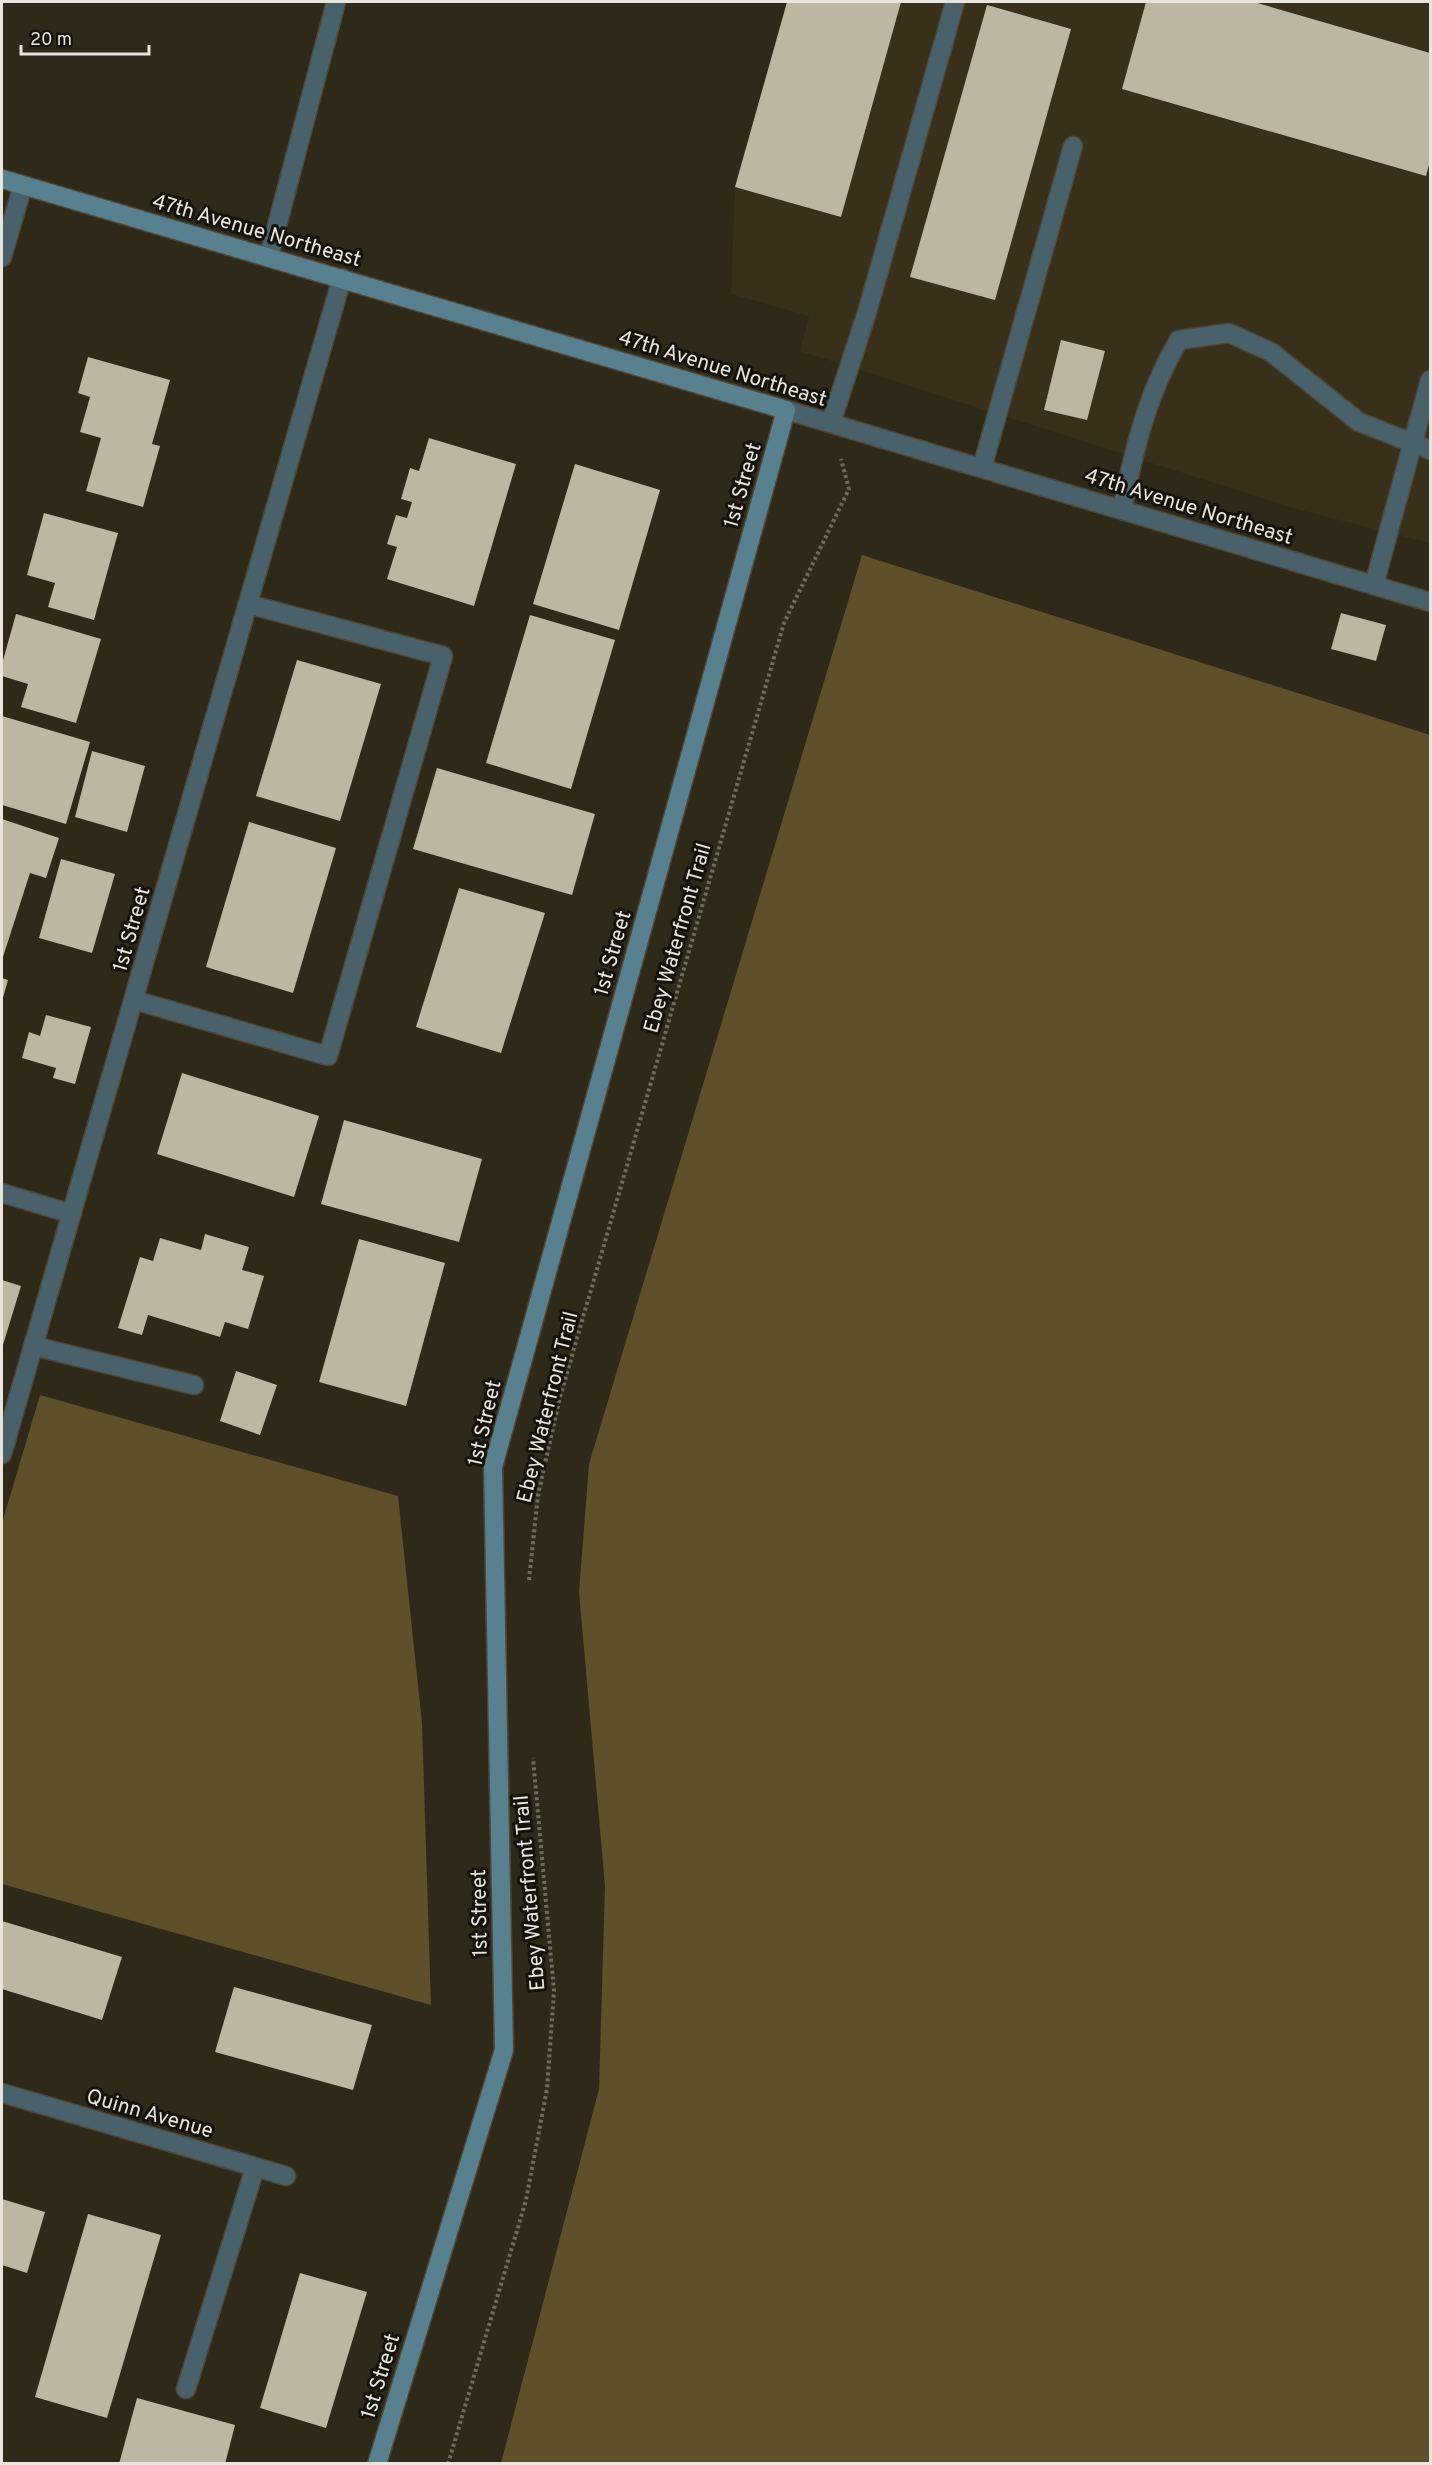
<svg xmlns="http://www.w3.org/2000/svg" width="1432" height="2465" viewBox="0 0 1432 2465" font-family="Overpass,sans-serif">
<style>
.built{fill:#38301a}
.green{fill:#5d502b}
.building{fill:#bdb6a3}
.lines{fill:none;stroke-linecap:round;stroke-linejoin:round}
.lane-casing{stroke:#4d4738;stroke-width:21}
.street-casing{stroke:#4d4738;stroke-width:21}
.secondary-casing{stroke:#4d4738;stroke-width:21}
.path{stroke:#706b5e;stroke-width:4;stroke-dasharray:3 3;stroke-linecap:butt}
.lane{stroke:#49616a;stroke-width:18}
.street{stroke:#49616a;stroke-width:18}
.secondary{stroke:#58808e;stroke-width:18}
.labels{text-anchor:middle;stroke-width:6;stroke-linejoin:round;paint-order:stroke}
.street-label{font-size:21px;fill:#e9e5dc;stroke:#14120b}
</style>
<rect width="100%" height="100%" fill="#2f2919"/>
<polygon class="built" points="787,2 1430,2 1430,543 1296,509 800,351 809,316 731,294 735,187"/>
<g class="green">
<polygon points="862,555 1430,735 1430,2463 501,2463 599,2089 605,1886 579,1592 589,1464"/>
<polygon points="40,1395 398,1496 422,1723 431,2005 2,1884 2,1523"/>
</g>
<g class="building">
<polygon points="787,2 901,2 841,217 735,187"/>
<polygon points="1146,2 1254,2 1430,53 1430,161 1426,176 1122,89"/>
<polygon points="987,5 1071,29 995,300 910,277"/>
<polygon points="1061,340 1105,351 1087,420 1044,410"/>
<polygon points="88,357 170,380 152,444 160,446 143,507 86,491 101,438 80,432 90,397 78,393"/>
<polygon points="429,438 516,464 474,606 387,579 397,547 387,544 396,515 407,518 412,502 401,499 410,468 419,471"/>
<polygon points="575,464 660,490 619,630 533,604"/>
<polygon points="44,513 118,533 94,620 48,607 55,583 27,575"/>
<polygon points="1341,613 1386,625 1376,661 1331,649"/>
<polygon points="16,614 101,639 76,723 21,707 28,684 2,676 2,664"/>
<polygon points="530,615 615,640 571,789 486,763"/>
<polygon points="297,660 381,684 340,821 256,796"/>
<polygon points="2,716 90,742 66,824 2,805"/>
<polygon points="92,751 145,766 127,832 75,817"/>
<polygon points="437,768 595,814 572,895 413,849"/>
<polygon points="2,819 59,838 46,878 30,873 2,960"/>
<polygon points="249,822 336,848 293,993 206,967"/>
<polygon points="61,859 115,874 92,953 39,938"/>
<polygon points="459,888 545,913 501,1053 416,1027"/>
<polygon points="2,978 8,980 2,1001"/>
<polygon points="46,1015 91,1027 75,1084 53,1078 56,1068 22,1058 29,1032 40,1036"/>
<polygon points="182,1073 319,1116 294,1197 157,1154"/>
<polygon points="344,1120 482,1159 459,1242 321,1204"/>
<polygon points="205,1234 249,1247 242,1270 264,1276 248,1329 225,1322 220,1337 148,1315 142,1335 118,1328 140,1257 153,1261 160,1238 201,1250"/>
<polygon points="359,1239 445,1263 406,1406 319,1382"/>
<polygon points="2,1280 21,1286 2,1348"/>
<polygon points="236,1371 277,1385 260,1435 220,1421"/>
<polygon points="2,1921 122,1957 102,2020 2,1989"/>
<polygon points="234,1987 372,2025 353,2090 215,2052"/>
<polygon points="2,2199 45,2212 27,2273 2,2265"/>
<polygon points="88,2214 161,2235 107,2418 35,2397"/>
<polygon points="300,2273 367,2292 326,2428 260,2408"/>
<polygon points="137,2398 235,2425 225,2464 119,2464"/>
</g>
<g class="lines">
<defs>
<g id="lane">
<polyline points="269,256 336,2"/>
<polyline points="831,423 868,309 955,2"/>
<polyline points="982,468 1073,146"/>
<path d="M1122,510c12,-60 25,-117 57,-170l50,-7 42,19 88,70 71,28"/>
<polyline points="134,1000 328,1056 443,656 248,604"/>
<polyline points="33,1346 194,1385"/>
<polyline points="186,2389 255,2168"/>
</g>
<g id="street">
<polyline points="2,257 23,185"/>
<polyline points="786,410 1430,602"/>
<polyline points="1374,585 1430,380"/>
<polyline points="2,1193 72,1214"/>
<polyline points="2,1454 342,278"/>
<polyline points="2,2093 286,2176"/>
</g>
<polyline id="secondary" points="2,179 786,410 493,1467 504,2050 377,2464"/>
</defs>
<use href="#lane" class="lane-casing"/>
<use href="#street" class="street-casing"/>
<use href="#secondary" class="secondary-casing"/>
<g class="path">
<polyline points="529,1580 538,1495 560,1397 784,623 849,489 841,459"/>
<polyline points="448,2464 526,2200 547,2089 554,1991 533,1758"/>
</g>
<use href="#lane" class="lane"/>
<use href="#street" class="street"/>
<use href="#secondary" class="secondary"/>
</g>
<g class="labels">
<g class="street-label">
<text transform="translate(257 230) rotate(16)" y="7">47th Avenue Northeast</text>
<text transform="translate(723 368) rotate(17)" y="7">47th Avenue Northeast</text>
<text transform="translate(742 485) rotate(-74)" y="7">1st Street</text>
<text transform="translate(1189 506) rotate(17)" y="7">47th Avenue Northeast</text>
<text transform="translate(131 929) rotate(-74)" y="7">1st Street</text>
<text transform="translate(677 938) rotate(-74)" y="7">Ebey Waterfront Trail</text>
<text transform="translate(612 953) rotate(-74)" y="7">1st Street</text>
<text transform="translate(547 1407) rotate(-76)" y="7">Ebey Waterfront Trail</text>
<text transform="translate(484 1423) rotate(-77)" y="7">1st Street</text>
<text transform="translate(529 1893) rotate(-95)" y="7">Ebey Waterfront Trail</text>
<text transform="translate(479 1913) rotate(-91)" y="7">1st Street</text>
<text transform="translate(150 2113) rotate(16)" y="7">Quinn Avenue</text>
<text transform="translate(380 2376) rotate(-73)" y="7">1st Street</text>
</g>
</g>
<rect width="1432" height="2465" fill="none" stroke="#e9e5dc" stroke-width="6"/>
<path d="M21 45v9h128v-9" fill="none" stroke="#e9e5dc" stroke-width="3"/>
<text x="30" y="45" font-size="18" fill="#e9e5dc" stroke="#14120b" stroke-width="4.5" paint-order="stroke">20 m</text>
</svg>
